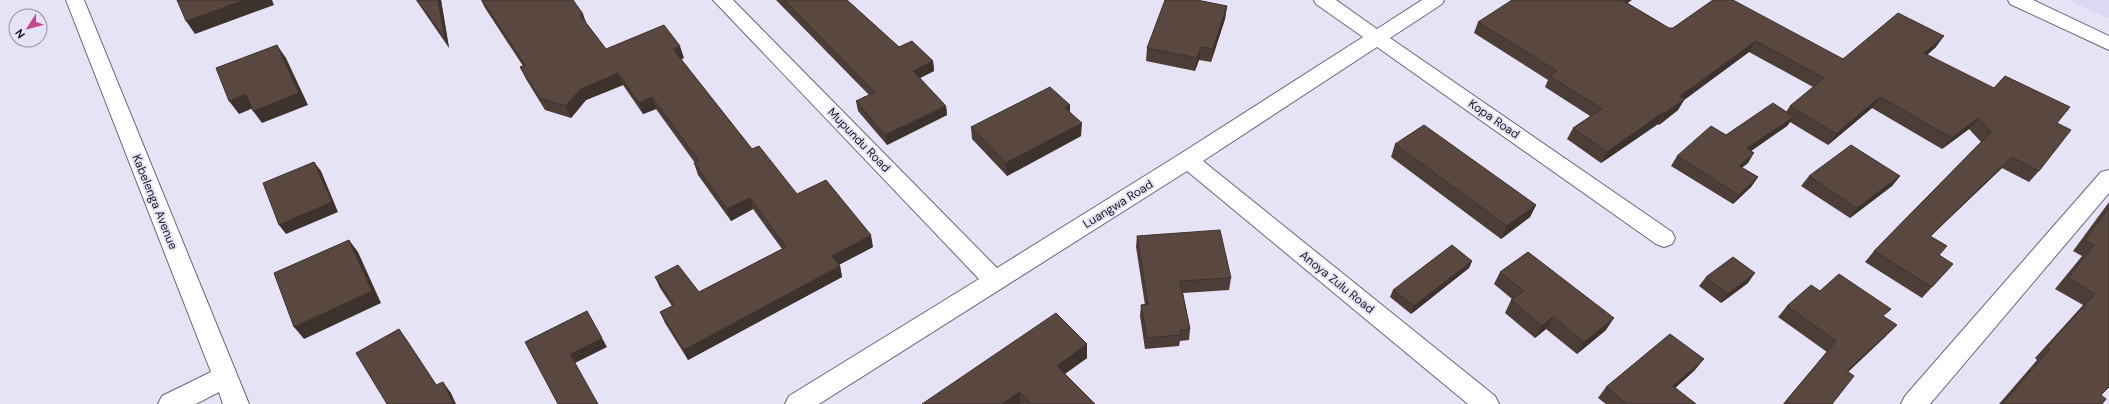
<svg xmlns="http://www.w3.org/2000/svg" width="2109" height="404" viewBox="0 0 2109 404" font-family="'DM Sans',sans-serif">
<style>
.built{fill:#ddd7f2}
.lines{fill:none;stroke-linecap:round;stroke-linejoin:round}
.minor-casing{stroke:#6a6678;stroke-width:2}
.secondary-casing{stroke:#6a6678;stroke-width:2}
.minor{fill:#fff;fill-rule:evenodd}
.secondary{fill:#fff;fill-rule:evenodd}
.wall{fill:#4d3d37}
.shaded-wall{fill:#3e322d}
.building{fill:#594740;stroke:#3e322d}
.labels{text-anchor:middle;stroke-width:4;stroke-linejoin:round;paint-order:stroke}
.street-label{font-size:12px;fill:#16151c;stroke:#e7e3f7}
</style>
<rect width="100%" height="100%" fill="#e7e3f7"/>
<polygon class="built" points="2069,0 2109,0 2109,19"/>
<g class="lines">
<defs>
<g id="minor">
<polygon points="66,0 84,0 249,404 223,404 219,392 196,404 158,404 162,396 211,372"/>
<polygon points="713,0 733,0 997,268 1180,154 1363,37 1316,4 1314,0 1336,0 1377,29 1422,0 1444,0 1442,4 1390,38 1672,232 1675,238 1672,244 1664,247 1656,244 1377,47 1203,161 1495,396 1499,404 1468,404 1187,171 819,404 785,404 789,396 979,279"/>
<polygon points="2109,170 2109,193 1930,404 1901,404 1905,396 2101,172"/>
</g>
<polygon id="secondary" points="2008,0 2033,0 2109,36 2109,50 2010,4"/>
</defs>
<use href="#minor" class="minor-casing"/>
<use href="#secondary" class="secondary-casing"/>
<use href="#minor" class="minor"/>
<use href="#secondary" class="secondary"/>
</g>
<g class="wall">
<polygon points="416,0 441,0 449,48"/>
<polygon points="481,0 573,0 587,24 606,49 684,58 681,59 752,149 797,194 873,247 839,265 840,266 842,277 688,360 665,323 660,312 672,306 660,288 655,277 699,292 782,249 753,209 731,221 698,175 694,163 695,163 656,109 643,114 623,85 586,100 571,118 545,110 526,79 520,67 523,66 485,8"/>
<polygon points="776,0 847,0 899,47 933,61 934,71 920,78 946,106 947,115 887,145 858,111 856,101 869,95"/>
<polygon points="1713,0 1843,59 1936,47 1927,55 2057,123 2039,171 2029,182 2002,168 1931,236 1939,255 1953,264 1922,298 1865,262 1874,251 1981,142 1969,129 1942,149 1872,108 1828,145 1790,122 1787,126 1751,151 1748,163 1742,167 1758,177 1751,187 1733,204 1671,166 1677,156 1726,135 1786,112 1790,106 1813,87 1749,52 1684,100 1678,110 1659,125 1658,124 1601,163 1567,139 1573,128 1590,116 1545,87 1548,80 1474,33 1478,22 1627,3 1669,28 1673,28"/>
<polygon points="1227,6 1225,19 1211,62 1199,60 1195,71 1146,61 1147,48"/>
<polygon points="1070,105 1070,112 1081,136 1007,176 972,139 971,127"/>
<polygon points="1395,144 1536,205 1530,217 1501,239 1391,157"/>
<polygon points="1809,176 1900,176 1892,186 1850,218 1801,186"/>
<polygon points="2109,202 2109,387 2101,395 2102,404 1999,404 2037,360 2035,358 2083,305 2055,289 2082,256 2073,251"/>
<polygon points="1137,236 1231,278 1229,290 1183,293 1190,329 1189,340 1180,341 1179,346 1145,349 1140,316 1141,305 1145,305 1136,247"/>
<polygon points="1472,261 1469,268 1411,314 1390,297 1393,290"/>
<polygon points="1500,272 1606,330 1577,354 1546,329 1535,338 1505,313 1511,300 1512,299 1494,284"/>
<polygon points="1706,277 1748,283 1721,303 1699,286"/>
<polygon points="1820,291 1884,316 1886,336 1848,372 1832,404 1783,404 1827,352 1778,317 1787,306"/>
<polygon points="1087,344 1087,358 1065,374 1095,404 922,404"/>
<polygon points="1695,370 1675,388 1696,404 1606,404 1598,398 1606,387"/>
</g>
<g class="shaded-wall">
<polygon points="244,0 272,0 274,5 195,34 186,21"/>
<polygon points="438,0 441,0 449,48 445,39"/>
<polygon points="1621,0 1632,0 1616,11"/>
<polygon points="1227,6 1225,19 1211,62 1213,49"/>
<polygon points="583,14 587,25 580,15"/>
<polygon points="1944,36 1936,47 1916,64 1924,53"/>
<polygon points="1756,41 1749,52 1684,100 1678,110 1659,125 1665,113 1680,96"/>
<polygon points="277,45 286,58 308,105 262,123 253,111"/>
<polygon points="680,46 684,58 677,61 673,49"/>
<polygon points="1201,47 1199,60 1195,71 1197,58"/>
<polygon points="933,61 934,71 914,81 913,71"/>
<polygon points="618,73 623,85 586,100 571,118 565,106 581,89"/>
<polygon points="246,94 256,107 239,114 229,101"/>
<polygon points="652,97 656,109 643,114 639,103"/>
<polygon points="1880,97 1872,108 1828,145 1836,134"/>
<polygon points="1070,105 1070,118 1065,108"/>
<polygon points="946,106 947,115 887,145 885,135"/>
<polygon points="1664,112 1658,124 1601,163 1607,152"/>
<polygon points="1794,117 1787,126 1741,158 1747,148"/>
<polygon points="1978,118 1969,129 1942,149 1952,138"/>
<polygon points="1082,123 1081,136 1007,176 1006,163"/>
<polygon points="1754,153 1748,163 1733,175 1739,166"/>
<polygon points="2012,157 2002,168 1920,246 1930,236"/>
<polygon points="314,162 321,171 338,212 286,234 279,225"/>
<polygon points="1900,176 1892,186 1850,218 1857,208"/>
<polygon points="1758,177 1751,187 1733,204 1739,195"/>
<polygon points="750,198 753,209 731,221 727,209"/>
<polygon points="1536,205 1530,217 1501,239 1507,226"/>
<polygon points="871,235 873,247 834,267 832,256"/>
<polygon points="349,240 358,252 381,303 304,339 294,327"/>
<polygon points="1472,261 1469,268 1411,314 1414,306"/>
<polygon points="840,266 842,277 688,360 684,350"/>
<polygon points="1755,273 1748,283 1721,303 1728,294"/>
<polygon points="1553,317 1546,329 1535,338 1542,326"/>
<polygon points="1614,318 1606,330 1577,354 1584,342"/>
<polygon points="1897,325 1886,336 1837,382 1847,371"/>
<polygon points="399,329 407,340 444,396 436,385"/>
<polygon points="602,338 607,347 575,363 570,354"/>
<polygon points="1087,344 1087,358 1057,379 1057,366"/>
<polygon points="1704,359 1695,370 1665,397 1673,386"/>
<polygon points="443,382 451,393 456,404 453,404"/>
<polygon points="1020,392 1020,404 1002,404"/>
</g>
<g class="building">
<polygon points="177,0 244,0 186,21"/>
<polygon points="417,0 438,0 445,39"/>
<polygon points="482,0 573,0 583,14 580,15 606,49 664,25 680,46 673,49 752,149 759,146 797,194 826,180 871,235 832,256 840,266 684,350 660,312 674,305 655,277 678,265 699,292 786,247 750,198 727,209 694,163 699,161 652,97 639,103 618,73 581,89 565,106 540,98 520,67 525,65"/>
<polygon points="784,0 847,0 899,47 912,41 933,61 913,71 946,106 885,135 856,101 875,92"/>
<polygon points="1165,0 1197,0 1227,6 1213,49 1201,47 1197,58 1147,48"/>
<polygon points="1512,0 1622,0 1669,28 1673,28 1713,0 1733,0 1843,59 1898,13 1944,36 1924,53 1994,88 2005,76 2070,107 2057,123 2071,130 2039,171 2012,157 1930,236 1947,246 1939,255 1953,264 1932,287 1874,251 1991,132 1978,118 1952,138 1880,97 1836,134 1790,106 1824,78 1756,41 1680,96 1685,99 1665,113 1664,112 1607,152 1573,128 1602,109 1550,76 1557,71 1478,22"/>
<polygon points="277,45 299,93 253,111 246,94 229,101 216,68"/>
<polygon points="1050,87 1070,105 1065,108 1082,123 1006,163 971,127"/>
<polygon points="1773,103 1794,117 1747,148 1754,153 1739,166 1758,177 1739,195 1677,156 1711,126 1726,135"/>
<polygon points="1424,125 1536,205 1507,226 1395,144"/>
<polygon points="1851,145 1900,176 1857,208 1809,176"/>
<polygon points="314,162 332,202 279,225 263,183"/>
<polygon points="2109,207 2109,387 2101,395 2106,399 2102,404 2002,404 2050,349 2047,347 2095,294 2068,278 2094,245 2085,240"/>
<polygon points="1220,230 1231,278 1180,281 1190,329 1180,330 1181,335 1147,338 1141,305 1148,304 1137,236"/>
<polygon points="349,240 372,291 294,327 274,273"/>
<polygon points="1452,245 1472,261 1414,306 1393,290"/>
<polygon points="1528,252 1614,318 1584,342 1553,317 1542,326 1511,300 1524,291 1500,272"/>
<polygon points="1733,257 1755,273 1728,294 1706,277"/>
<polygon points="1839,274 1891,309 1883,316 1897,325 1847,371 1854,376 1832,404 1790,404 1786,401 1836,341 1787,306 1811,285 1820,291"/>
<polygon points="587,311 602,338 570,354 598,404 558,404 525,342"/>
<polygon points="1056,313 1087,344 1057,366 1095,404 1032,404 1020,392 1002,404 922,404"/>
<polygon points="399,329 436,385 443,382 453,404 387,404 356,353"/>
<polygon points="1670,334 1704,359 1673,386 1696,404 1627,404 1606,387"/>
</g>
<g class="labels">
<g class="street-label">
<text transform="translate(1494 119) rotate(35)" y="4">Kopa Road</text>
<text transform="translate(859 140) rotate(46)" y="4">Mupundu Road</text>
<text transform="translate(155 202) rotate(68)" y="4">Kabelenga Avenue</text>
<text transform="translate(1118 204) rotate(-32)" y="4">Luangwa Road</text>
<text transform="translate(1337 282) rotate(39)" y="4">Anoya Zulu Road</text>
</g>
</g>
<g transform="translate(28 28) rotate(234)"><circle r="19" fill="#e7e3f7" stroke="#93919f"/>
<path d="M0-3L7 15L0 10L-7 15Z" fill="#c64690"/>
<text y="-6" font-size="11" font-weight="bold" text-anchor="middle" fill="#16151c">N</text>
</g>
</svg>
